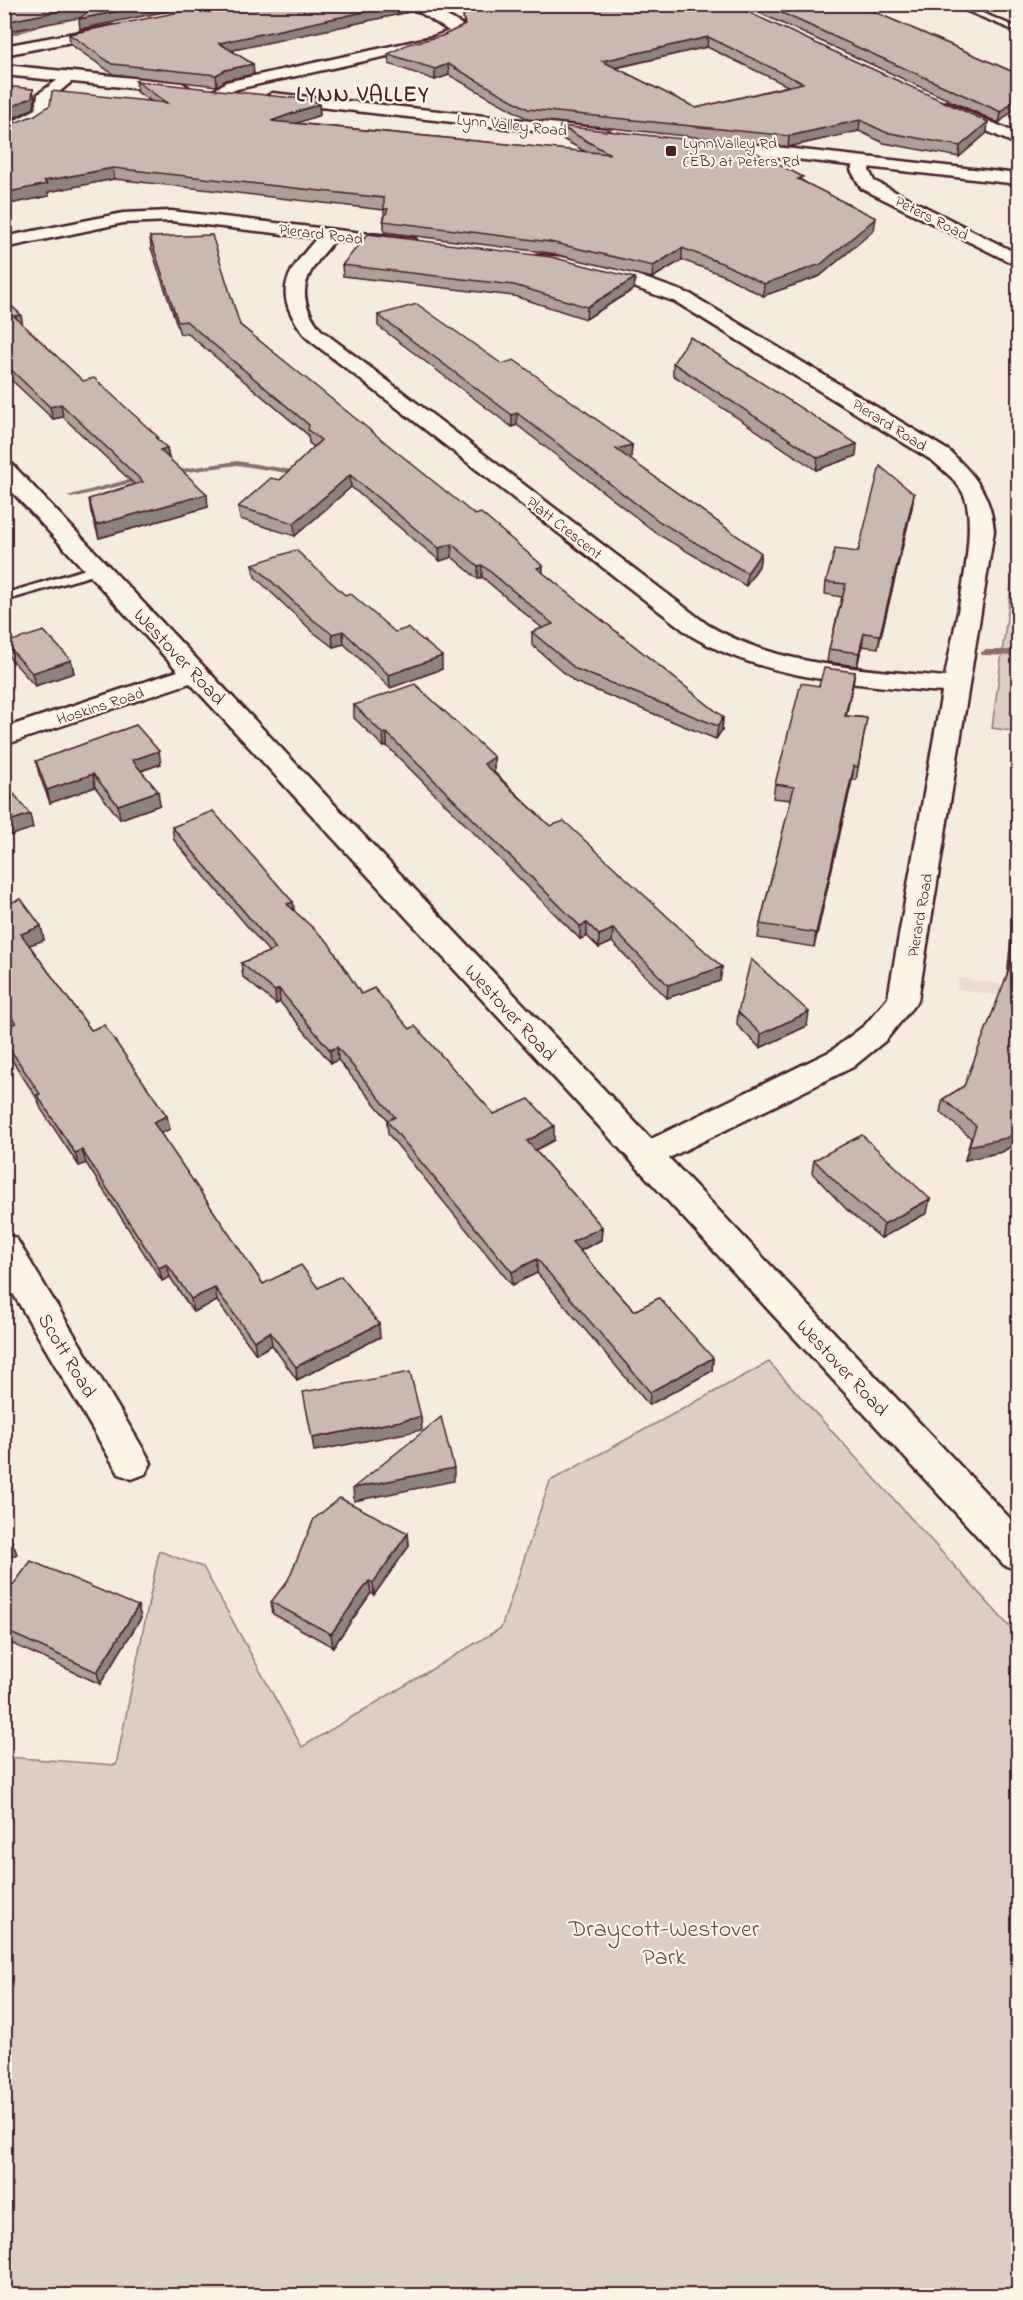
<svg xmlns="http://www.w3.org/2000/svg" width="1023" height="2300" viewBox="0 0 1023 2300" font-family="'Indie Flower',sans-serif">
<style>
.built{fill:#e8ddd0}
.green{fill:#dbcec4;stroke:#927678;stroke-width:1.5}
.lines{fill:none;stroke-linecap:round;stroke-linejoin:round}
.stream{fill:#8c6e70;fill-rule:evenodd}
.lane-casing{stroke:#4a1f2b;stroke-width:5}
.street-casing{stroke:#4a1f2b;stroke-width:5}
.secondary-casing{stroke:#4a1f2b;stroke-width:5}
.lane{fill:#fcf5e5;fill-rule:evenodd}
.street{fill:#fcf5e5;fill-rule:evenodd}
.secondary{fill:#fcf5e5;fill-rule:evenodd}
.wall{fill:#ae9f98;stroke:#4a1f2b;stroke-width:1.5;fill-rule:evenodd}
.shaded-wall{fill:#8d827c;stroke:#4a1f2b;stroke-width:1.5}
.building{fill:#cab9b1;stroke:#4a1f2b;stroke-width:1.5;fill-rule:evenodd}
.poi-dot{fill:#4a1f2b;stroke:#fcf5e5;stroke-width:2}
.labels{text-anchor:middle;stroke-width:4.5;stroke-linejoin:round;paint-order:stroke}
.far-street-label{font-size:16px;fill:#4a1f2b;stroke:#fcf5e5}
.far-poi-label{font-size:16px;fill:#4a1f2b;stroke:#fcf5e5;text-anchor:start}
.street-label{font-size:20px;fill:#4a1f2b;stroke:#fcf5e5}
.far-district-label{font-size:22px;font-weight:bold;letter-spacing:1.5px;fill:#4a1f2b;stroke:#fcf5e5}
.near-park-label{font-size:24px;fill:#6e4b51;stroke:#fcf5e5}
</style>
<rect width="100%" height="100%" fill="#f5ecde"/>
<filter id="ink" filterUnits="userSpaceOnUse"><feTurbulence type="fractalNoise" baseFrequency=".0167" numOctaves="2"/><feDisplacementMap in="SourceGraphic" scale="12" xChannelSelector="R" yChannelSelector="G"/><feConvolveMatrix kernelMatrix="1 2 1 2 8 2 1 2 1" color-interpolation-filters="sRGB"/></filter>
<g filter="url(#ink)">
<polygon class="built" points="959,978 1018,987 1018,999 957,989"/>
<g class="green">
<polygon points="1017,514 1018,514 1018,732 992,728 1018,534"/>
<polygon points="769,1362 1018,1636 1018,2295 5,2295 5,1757 116,1765 159,1551 203,1567 302,1747 501,1628 550,1481"/>
</g>
<g class="lines">
<g class="stream">
<polygon points="53,19 55,22 4,38 4,34"/>
<polygon points="237,461 305,472 309,474 305,476 237,465 168,475 164,473 168,471"/>
<polygon points="145,475 149,477 148,479 71,498 67,496"/>
<polygon points="985,650 1018,650 1018,656 982,655 980,653"/>
</g>
<defs>
<g id="lane">
<polygon points="950,4 961,4 1018,28 1018,32"/>
<polygon points="99,565 105,569 103,572 4,601 4,594"/>
</g>
<g id="street">
<polygon points="407,4 426,4 461,24 464,33 442,44 237,89 220,97 212,92 226,82 433,37 449,31"/>
<polygon points="113,26 118,27 120,30 118,33 4,55 4,46"/>
<polygon points="69,72 77,77 52,98 50,114 36,124 4,137 4,126 36,109 38,94"/>
<polygon points="946,102 1018,134 1018,145 940,110 938,107"/>
<polygon points="862,157 871,162 869,170 874,181 1018,254 1018,266 861,188 851,170 856,158"/>
<path d="M171,211l244,28 3,4 -9,6 -74,-9c-28,32 -44,52 -14,90l387,295c71,42 156,44 237,52 7,-41 35,-147 19,-182 -6,-14 -20,-24 -31,-34l-257,-159 -68,-24 -71,-15 -2,-4 2,-4 25,2 60,13 68,24 259,157c26,24 42,44 45,80l-76,469 -32,40 -33,27 -184,91 349,369v43l-14,-5 -814,-882 -186,62v-17l174,-57 -174,-188v-20l8,1 639,675 180,-88 34,-26 23,-27 54,-306c-85,-8 -177,-12 -252,-57l-383,-297c-34,-43 -25,-61 10,-100l-146,-17 -48,2 -119,25v-11l119,-24z"/>
<polygon points="4,1234 16,1238 145,1452 151,1463 145,1474 132,1479 119,1474 4,1278"/>
</g>
<g id="secondary">
<polygon points="4,65 182,83 190,88 182,93 4,75"/>
<polygon points="272,93 605,129 613,134 605,139 266,101 264,98"/>
<polygon points="704,139 1018,174 1018,184 698,148 696,144"/>
</g>
</defs>
<use href="#lane" class="lane-casing"/>
<use href="#street" class="street-casing"/>
<use href="#secondary" class="secondary-casing"/>
<use href="#lane" class="lane"/>
<use href="#street" class="street"/>
<use href="#secondary" class="secondary"/>
</g>
<g class="wall">
<path d="M731,4l256,129 -28,24 -75,-14 -25,-12 -71,16 -260,-28 -79,-44 -14,5 -46,-16 -1,-10 54,-18 22,-10 -1,-11zM707,47l81,39 -92,22 -80,-40z"/>
<polygon points="740,4 856,4 1018,74 999,123"/>
<polygon points="414,11 232,50 254,74 226,80 217,86 113,74 70,44 69,34"/>
<polygon points="136,81 319,104 320,115 296,123 586,152 559,137 560,126 748,149 803,181 874,230 820,276 763,296 723,275 682,260 652,278 550,253 384,232 384,210 114,179 48,192 49,196 4,205 151,101 137,92"/>
<polygon points="150,237 240,325 543,573 723,717 722,730 716,739 575,682 532,645 532,632 542,628 482,577 478,579 452,557 440,561 351,487 295,536 240,519 238,507 280,480 314,447 309,443 308,435 187,333 180,334 151,248"/>
<polygon points="342,265 635,278 634,289 586,319 514,296 343,276"/>
<polygon points="4,299 21,315 22,324 83,381 158,440 167,448 169,458 208,507 99,538 91,512 89,499 134,484 63,417 53,419 4,373"/>
<polygon points="378,315 502,364 632,445 631,457 628,458 761,553 759,566 746,586 659,535 517,425 512,427 378,326"/>
<polygon points="673,363 856,456 816,470 673,375"/>
<polygon points="914,494 912,507 878,648 862,646 857,666 827,662 829,649 842,597 825,594 826,582"/>
<polygon points="253,564 345,595 442,669 390,688 344,644 333,647 313,632 255,577"/>
<polygon points="5,643 71,660 74,673 35,686 8,656"/>
<polygon points="855,672 846,716 867,718 856,780 852,780 814,947 758,938 760,924 791,800 773,798 775,784 819,686"/>
<polygon points="354,705 494,757 494,771 493,771 550,826 722,967 720,981 667,998 612,942 599,948 587,936 580,939 387,746 384,747 354,718"/>
<polygon points="36,761 161,764 141,771 160,805 120,819 95,787 50,803 39,774"/>
<polygon points="172,827 293,902 294,911 361,994 410,1029 494,1114 554,1140 535,1150 602,1227 601,1240 580,1251 634,1311 713,1358 712,1371 649,1405 537,1273 512,1285 388,1134 387,1121 388,1120 338,1060 331,1063 280,1002 276,1004 243,977 241,963 269,952 174,840"/>
<polygon points="1018,878 1018,1142 1002,1152 965,1160 971,1138 940,1112 943,1099 964,1086 1007,977 1016,887"/>
<polygon points="4,905 41,926 44,940 29,945 91,1030 170,1129 160,1133 263,1284 318,1288 380,1337 297,1380 272,1345 256,1354 217,1301 193,1312 170,1277 162,1281 86,1163 79,1166 41,1109 38,1100 4,1048 4,1027 11,1025 4,1015"/>
<polygon points="738,1012 807,1026 760,1048 737,1025"/>
<polygon points="814,1160 927,1213 881,1238 847,1210 812,1173"/>
<polygon points="408,1533 409,1546 374,1595 371,1593 333,1647 273,1614 271,1602"/>
<polygon points="4,1597 138,1606 141,1618 100,1684 4,1640"/>
</g>
<g class="shaded-wall">
<polygon points="95,4 99,4 100,14 4,32 4,22"/>
<polygon points="152,4 202,4 80,29 79,19"/>
<polygon points="401,4 414,4 414,11 220,53 219,43"/>
<polygon points="435,4 447,4 436,7"/>
<polygon points="708,37 707,47 601,71 602,61"/>
<polygon points="253,64 254,74 226,80 217,86 216,75 225,70"/>
<polygon points="448,64 449,75 435,80 435,69"/>
<polygon points="33,89 35,99 34,108 4,123 4,111"/>
<polygon points="1018,97 1018,106 999,123 1001,112"/>
<polygon points="319,104 320,115 272,132 271,121"/>
<polygon points="860,120 859,131 788,147 789,136"/>
<polygon points="988,122 987,133 959,157 960,146"/>
<polygon points="113,168 114,179 48,192 49,196 4,205 4,193 44,181"/>
<polygon points="876,218 874,230 820,276 763,296 764,284"/>
<polygon points="682,248 682,260 652,278 653,266"/>
<polygon points="635,278 634,289 586,319 587,307"/>
<polygon points="21,315 23,327 14,316"/>
<polygon points="61,404 63,417 53,419 50,407"/>
<polygon points="517,413 517,425 512,427 512,415"/>
<polygon points="857,444 856,456 816,470 818,458"/>
<polygon points="632,445 631,457 616,461 616,449"/>
<polygon points="167,448 169,461 160,450"/>
<polygon points="350,475 351,487 295,536 294,523"/>
<polygon points="207,494 208,507 99,538 96,525"/>
<polygon points="914,494 912,507 878,648 880,635"/>
<polygon points="452,544 452,557 440,561 439,548"/>
<polygon points="761,553 759,566 746,586 747,573"/>
<polygon points="482,565 482,577 478,579 478,566"/>
<polygon points="543,566 543,579 537,568"/>
<polygon points="343,631 344,644 333,647 332,634"/>
<polygon points="864,633 862,646 857,666 859,653"/>
<polygon points="442,656 442,669 390,688 389,675"/>
<polygon points="71,660 74,673 35,686 32,673"/>
<polygon points="855,672 853,685 843,729 845,716"/>
<polygon points="723,717 722,730 716,739 718,726"/>
<polygon points="387,733 387,746 384,747 383,734"/>
<polygon points="159,751 161,764 134,773 132,760"/>
<polygon points="494,757 494,771 484,777 484,764"/>
<polygon points="854,766 852,780 814,947 816,933"/>
<polygon points="93,774 95,787 50,803 47,790"/>
<polygon points="158,791 160,805 120,819 118,805"/>
<polygon points="30,814 33,828 4,838 4,823"/>
<polygon points="293,902 295,915 287,904"/>
<polygon points="587,923 587,936 580,939 580,926"/>
<polygon points="41,926 44,940 24,947 21,934"/>
<polygon points="613,929 612,942 599,948 599,935"/>
<polygon points="722,967 720,981 667,998 668,985"/>
<polygon points="279,989 280,1002 276,1004 275,991"/>
<polygon points="809,1012 807,1026 760,1048 761,1034"/>
<polygon points="337,1047 338,1060 331,1063 330,1050"/>
<polygon points="167,1116 170,1129 155,1136 153,1122"/>
<polygon points="554,1126 554,1140 527,1155 527,1141"/>
<polygon points="1018,1131 1018,1142 1002,1152 965,1160 969,1146"/>
<polygon points="82,1150 86,1163 79,1166 75,1153"/>
<polygon points="930,1199 927,1213 881,1238 884,1224"/>
<polygon points="602,1227 601,1240 571,1255 572,1242"/>
<polygon points="537,1259 537,1273 512,1285 512,1272"/>
<polygon points="167,1264 170,1277 162,1281 159,1268"/>
<polygon points="215,1288 217,1301 193,1312 191,1299"/>
<polygon points="379,1324 380,1337 297,1380 296,1367"/>
<polygon points="270,1332 272,1345 256,1354 254,1341"/>
<polygon points="713,1358 712,1371 649,1405 650,1392"/>
<polygon points="421,1417 422,1430 314,1451 312,1438"/>
<polygon points="454,1468 454,1481 354,1501 353,1488"/>
<polygon points="408,1533 409,1546 374,1595 373,1583"/>
<polygon points="12,1541 17,1554 4,1562 4,1546"/>
<polygon points="369,1581 371,1593 333,1647 331,1634"/>
<polygon points="138,1606 141,1618 100,1684 97,1672"/>
</g>
<g class="building">
<polygon points="4,4 95,4 4,22"/>
<polygon points="98,4 152,4 79,19"/>
<polygon points="220,4 401,4 219,43 253,64 225,70 216,75 112,64 69,34"/>
<path d="M484,4h246l258,118 -28,24 -75,-14 -25,-12 -71,16 -261,-27 -80,-45 -13,5 -47,-15 20,-10 34,-8 23,-11 -2,-10zM708,37l95,46 -107,25 -94,-47z"/>
<polygon points="762,4 856,4 1018,74 1018,97 1001,112"/>
<polygon points="136,81 312,100 319,104 271,121 610,154 560,126 748,146 745,147 803,177 798,179 876,218 821,264 764,284 724,264 682,248 653,266 550,242 383,221 388,209 384,209 384,198 113,168 44,181 47,184 4,193 4,127 35,115 50,105 52,91 167,103"/>
<polygon points="4,86 33,89 32,97 4,111"/>
<polygon points="368,234 551,257 635,278 587,307 514,285 342,265"/>
<polygon points="212,235 240,325 475,515 481,513 543,566 537,568 723,717 718,726 576,669 532,632 553,624 482,565 478,566 452,544 439,548 350,475 294,523 238,507 271,478 280,480 321,440 308,430 309,425 186,321 178,322 150,237"/>
<polygon points="4,299 21,315 14,316 83,381 94,378 158,437 156,438 167,448 160,450 207,494 96,525 89,499 143,482 61,404 50,407 4,363"/>
<polygon points="417,304 502,364 514,360 632,445 616,449 761,553 747,573 660,522 517,413 512,415 378,315"/>
<polygon points="690,337 857,444 818,458 673,363"/>
<polygon points="880,466 914,494 880,635 864,633 859,653 829,649 846,584 826,582 835,549 858,552"/>
<polygon points="296,550 345,595 350,593 395,632 408,628 442,656 389,675 343,631 332,634 312,619 253,564"/>
<polygon points="44,631 71,660 32,673 5,643"/>
<polygon points="824,668 855,672 845,716 867,718 858,767 854,766 816,933 760,924 794,787 775,784 801,683 819,686"/>
<polygon points="415,684 494,757 484,764 550,826 564,821 722,967 668,985 613,929 599,935 587,923 580,926 387,733 383,734 354,705"/>
<polygon points="136,725 159,751 132,760 158,791 118,805 93,774 47,790 36,761"/>
<polygon points="4,783 5,783 30,814 4,823"/>
<polygon points="213,811 293,902 287,904 328,942 361,994 374,988 410,1029 415,1026 494,1114 529,1099 554,1126 527,1141 602,1227 572,1242 634,1311 659,1298 713,1358 650,1392 537,1259 512,1272 387,1121 395,1117 337,1047 330,1050 279,989 275,991 241,963 276,949 172,827"/>
<polygon points="1018,884 1018,1131 1006,1138 969,1146 976,1126 943,1099 964,1086 1009,970"/>
<polygon points="21,899 41,926 21,934 91,1030 104,1025 167,1116 153,1122 263,1284 301,1265 318,1288 341,1276 379,1324 296,1367 270,1332 254,1341 215,1288 191,1299 167,1264 159,1268 82,1150 75,1153 37,1095 40,1094 4,1040 4,1027 16,1023 4,1007 4,905"/>
<polygon points="751,959 809,1012 761,1034 738,1012"/>
<polygon points="862,1135 930,1199 884,1224 850,1196 814,1160"/>
<polygon points="410,1372 421,1417 312,1438 303,1392"/>
<polygon points="441,1417 454,1468 353,1488"/>
<polygon points="340,1498 408,1533 373,1583 369,1581 331,1634 271,1602 288,1580 314,1519"/>
<polygon points="4,1531 12,1541 4,1546"/>
<polygon points="31,1561 138,1606 97,1672 4,1630 4,1597"/>
</g>
</g>
<rect class="poi-dot" x="665" y="145" width="12" height="12" rx="3"/>
<g class="labels">
<g class="far-street-label">
<text transform="translate(512 124) rotate(6)" y="6">Lynn Valley Road</text>
<text transform="translate(932 217) rotate(27)" y="6">Peters Road</text>
<text transform="translate(321 233) rotate(7)" y="6">Pierard Road</text>
<text transform="translate(890 424) rotate(32)" y="6">Pierard Road</text>
<text transform="translate(565 527) rotate(38)" y="6">Platt Crescent</text>
<text transform="translate(100 705) rotate(-18)" y="6">Hoskins Road</text>
<text transform="translate(919 915) rotate(-80)" y="6">Pierard Road</text>
</g>
<g class="far-poi-label">
<text x="683" y="148">Lynn Valley Rd<tspan x="683" dy="18">(EB) at Peters Rd</tspan></text>
</g>
<g class="street-label">
<text transform="translate(180 656) rotate(47)" y="7">Westover Road</text>
<text transform="translate(511 1012) rotate(47)" y="7">Westover Road</text>
<text transform="translate(68 1355) rotate(59)" y="7">Scott Road</text>
<text transform="translate(843 1367) rotate(47)" y="7">Westover Road</text>
</g>
<g class="far-district-label">
<text x="363" y="101">LYNN VALLEY</text>
</g>
<g class="near-park-label">
<text x="664" y="1936">Draycott-Westover<tspan x="664" dy="28">Park</tspan></text>
</g>
</g>
<rect width="1023" height="2300" fill="none" stroke="#fcf5e5" stroke-width="24"/>
<rect x="12" y="12" width="999" height="2276" fill="none" stroke="#4a1f2b" stroke-width="2" filter="url(#ink)"/>
</svg>
